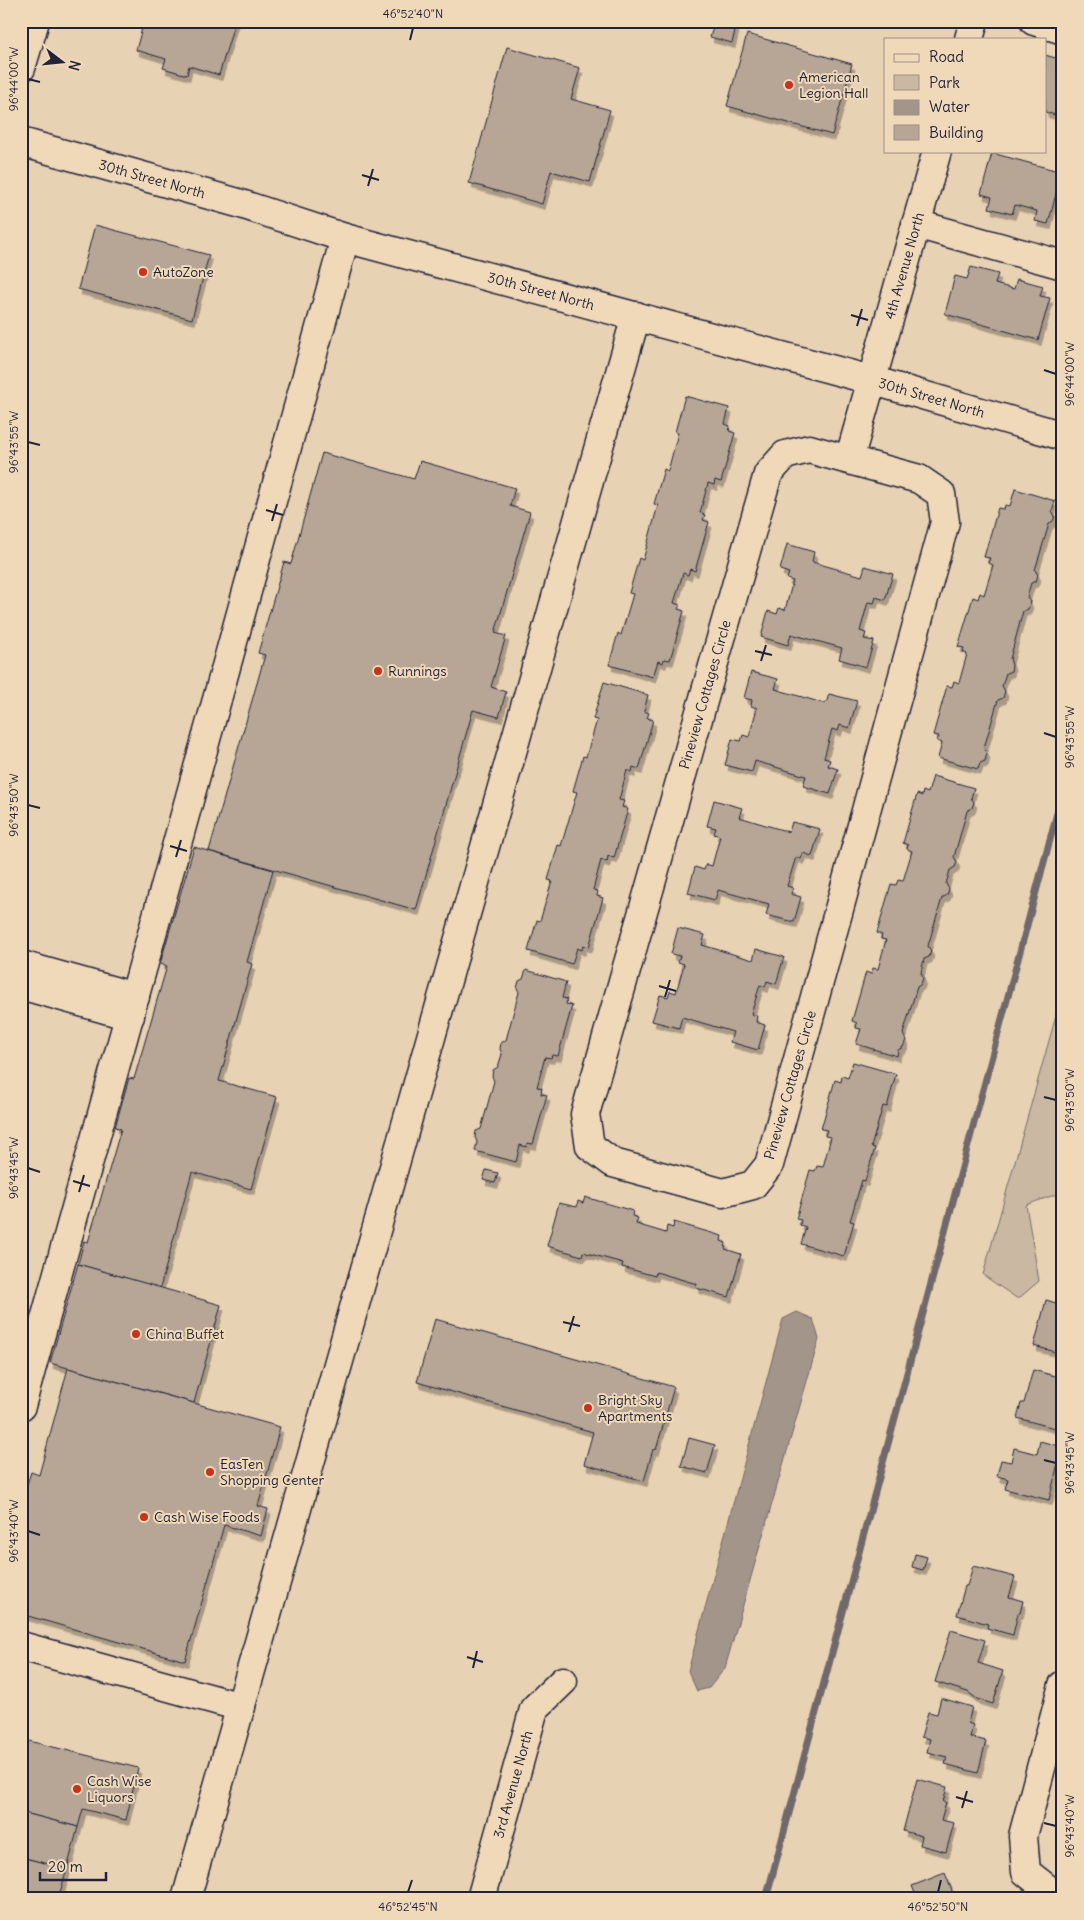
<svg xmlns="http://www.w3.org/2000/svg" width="1084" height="1920" viewBox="0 0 1084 1920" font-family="Delius,sans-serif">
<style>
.green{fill:#cab8a2;stroke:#766d6e}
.water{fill:#a4958b;stroke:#70676b}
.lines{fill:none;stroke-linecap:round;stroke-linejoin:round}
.stream{stroke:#70676b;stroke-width:7}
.building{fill:#b7a696;stroke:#22223b;filter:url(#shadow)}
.minor-casing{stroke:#22223b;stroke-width:31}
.minor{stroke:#f0d9b9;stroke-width:28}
.ticks{fill:none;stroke:#22223b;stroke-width:2}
.poi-dot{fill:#c8321e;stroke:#f0d9b9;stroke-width:2}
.labels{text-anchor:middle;stroke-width:4;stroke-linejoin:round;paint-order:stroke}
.poi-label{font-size:14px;fill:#22223b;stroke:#f0d9b9;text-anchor:start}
.street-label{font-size:14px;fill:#22223b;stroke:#f0d9b9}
.neatline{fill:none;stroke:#22223b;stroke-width:2}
.ticks-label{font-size:12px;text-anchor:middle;fill:#22223b}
</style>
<defs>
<filter id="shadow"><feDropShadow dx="3" dy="5.5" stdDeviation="0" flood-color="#0004"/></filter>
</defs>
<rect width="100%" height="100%" fill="#e8d2b4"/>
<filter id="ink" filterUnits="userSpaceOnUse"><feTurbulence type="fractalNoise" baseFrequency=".02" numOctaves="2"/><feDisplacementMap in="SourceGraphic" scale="10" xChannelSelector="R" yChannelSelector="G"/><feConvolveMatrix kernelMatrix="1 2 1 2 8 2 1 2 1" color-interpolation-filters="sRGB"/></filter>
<g filter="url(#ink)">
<polygon class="green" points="1063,991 1063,1192 1026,1205 1039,1281 1018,1299 983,1275"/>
<polygon class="water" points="797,1312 813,1319 819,1339 725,1668 709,1688 697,1691 688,1671 783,1319"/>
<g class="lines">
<polyline class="stream" points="766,1899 1063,791"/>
</g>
<g class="building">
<polygon points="144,21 235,21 219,75 189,66 187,75 163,68 166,59 136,50"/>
<polygon points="715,21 736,27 732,43 710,37"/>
<polygon points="747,34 852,64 832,135 727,106"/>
<polygon points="507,47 580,68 571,99 610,110 590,182 551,171 542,204 469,183"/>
<polygon points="1045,55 1059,59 1057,68 1063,70 1063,117 1045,112"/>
<polygon points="992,153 1062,172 1048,224 1035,221 1037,211 1015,205 1012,214 989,208 992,197 981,194"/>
<polygon points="95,225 209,255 192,319 78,289"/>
<polygon points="971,267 998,274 995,284 1014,289 1017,279 1043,286 1040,296 1050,298 1038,340 945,314 955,276 967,279"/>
<polygon points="685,396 729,408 725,424 730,426 729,431 735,433 721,482 715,480 714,485 708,483 700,513 705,515 703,520 709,522 695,571 690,569 688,575 683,573 674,603 680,605 678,609 684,611 670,660 664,659 663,663 658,661 653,677 609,665 618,633 621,635 633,594 629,593 639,558 643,560 658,505 654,504 664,469 668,471 678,433 675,432"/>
<polygon points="322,453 414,479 420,461 515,488 510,506 530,512 495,633 506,636 491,687 506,692 499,717 473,710 416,910 209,851 265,655 258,653 284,562 291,564"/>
<polygon points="1015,489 1055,501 1052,511 1055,516 1053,521 1049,524 1035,570 1038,575 1036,581 1031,583 1027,597 1030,602 1028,609 1023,611 1010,659 1012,665 1011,671 1006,673 1002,686 1005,691 1003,698 998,700 984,748 987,753 985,761 980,763 978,769 938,758 942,743 937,741 939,736 933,735 947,686 952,687 954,681 959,683 967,654 963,652 964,648 958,647 973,597 978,599 980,593 984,595 993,565 988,563 990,558 984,557 998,508 1004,509 1005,505 1010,506"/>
<polygon points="787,544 814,552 812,562 862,576 865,566 893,574 885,600 876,597 874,603 868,602 860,631 866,633 864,639 874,641 866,667 839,659 842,648 791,634 788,645 761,637 768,611 777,614 779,608 785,610 793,581 787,579 789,573 780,570"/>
<polygon points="751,672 778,679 775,689 826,704 829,694 857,701 849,728 840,725 838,731 832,729 824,758 830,760 828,766 838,769 830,794 803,786 806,776 755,761 752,772 725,765 732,739 741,741 743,735 749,737 757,708 751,706 752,700 744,698"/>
<polygon points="604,682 648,695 644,711 649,713 647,718 653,720 639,769 633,767 632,772 627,770 619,800 624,801 622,807 628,809 614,858 608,856 607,862 601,860 593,890 598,891 597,896 603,898 589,947 583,945 582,950 577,948 572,964 528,951 537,920 540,921 552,881 548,880 558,845 561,846 577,792 573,791 583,756 586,757 597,720 593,719"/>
<polygon points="933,776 974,788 971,798 974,802 972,808 967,811 954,857 957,862 955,867 950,870 946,884 949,889 947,895 942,898 928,946 931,951 929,957 924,959 921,973 923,978 921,984 917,987 903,1034 906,1040 903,1047 898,1050 897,1056 856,1044 861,1029 856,1028 857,1023 852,1021 866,972 871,974 873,968 878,969 886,940 881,939 882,935 877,933 891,884 896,885 898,880 903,881 912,851 907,849 908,845 903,843 917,794 922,796 923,791 928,793"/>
<polygon points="714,800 742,808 739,817 789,832 792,822 820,829 812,856 803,853 801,859 796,857 787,886 793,888 791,894 801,897 794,922 766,915 769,904 718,890 715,900 688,893 695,867 704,870 706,864 712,866 720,836 714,834 716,828 707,826"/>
<polygon points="194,847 273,870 247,962 252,964 219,1081 277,1097 251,1189 192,1172 160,1288 78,1264 84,1241 88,1242 121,1129 115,1127 129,1078 134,1079 167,966 160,964"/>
<polygon points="678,928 705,935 702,945 753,960 756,949 784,957 776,984 767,981 765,987 760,985 751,1014 757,1016 756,1022 765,1025 758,1050 730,1042 733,1032 682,1017 679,1028 652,1021 660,995 668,997 670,991 676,993 684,964 678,962 680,956 671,954"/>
<polygon points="526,970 566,982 562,998 567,999 566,1004 572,1006 558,1056 552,1055 551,1058 545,1057 537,1087 542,1088 541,1094 547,1095 533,1144 527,1143 526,1147 520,1145 516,1162 475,1151 477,1142 475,1137 476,1131 481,1129 494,1081 492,1076 493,1070 498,1067 502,1054 500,1049 501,1043 506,1040 519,992 517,988 519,981 523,979"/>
<polygon points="853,1062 896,1074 887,1107 883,1106 871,1147 875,1148 865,1181 862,1180 850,1221 854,1222 844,1256 801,1244 806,1227 800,1225 801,1220 796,1219 810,1170 815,1171 817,1166 823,1167 831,1137 825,1136 827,1130 821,1129 835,1080 841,1082 842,1076 848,1078"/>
<polygon points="486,1170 498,1173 495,1183 483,1180"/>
<polygon points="585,1197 633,1211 632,1216 638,1218 636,1224 666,1233 667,1226 673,1228 674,1222 722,1236 721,1241 726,1243 725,1249 741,1254 729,1297 696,1288 697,1284 656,1272 655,1276 622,1267 623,1263 583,1252 582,1256 547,1246 559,1203 577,1207 578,1201 583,1203"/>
<polygon points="1063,1253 1063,1282 1056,1280"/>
<polygon points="78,1264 221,1305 194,1403 50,1363"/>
<polygon points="1046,1300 1063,1305 1063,1354 1034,1346"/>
<polygon points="435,1319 674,1387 656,1450 653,1449 644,1481 584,1464 593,1432 417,1382"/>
<polygon points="68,1368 280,1427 258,1506 268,1509 261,1536 224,1525 185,1661 21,1614 21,1503 31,1472 39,1475"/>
<polygon points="1033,1370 1055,1376 1057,1371 1063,1373 1062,1430 1017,1418 1021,1403 1024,1403"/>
<polygon points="689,1438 715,1445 707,1473 681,1466"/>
<polygon points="1040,1441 1062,1447 1049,1500 1005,1489 1008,1479 997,1476 1001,1460 1011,1462 1014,1448 1037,1454"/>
<polygon points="915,1554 927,1557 923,1570 912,1567"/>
<polygon points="973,1566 1015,1577 1009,1597 1023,1601 1020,1613 1018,1613 1013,1635 987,1628 988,1624 957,1615 965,1586 967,1586"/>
<polygon points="951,1630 985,1640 978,1663 1003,1671 993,1704 977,1699 968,1692 935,1682"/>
<polygon points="941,1698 972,1707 968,1723 973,1725 970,1737 986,1741 978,1773 945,1764 947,1757 927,1752 930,1739 921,1737 928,1712 937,1714"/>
<polygon points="21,1739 138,1768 126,1820 83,1809 78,1827 21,1812"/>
<polygon points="917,1779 947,1787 943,1802 946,1802 941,1820 954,1823 946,1852 920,1845 922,1836 903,1831"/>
<polygon points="21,1812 78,1827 67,1869 21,1857"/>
<polygon points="21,1857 67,1869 58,1899 21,1899"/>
<polygon points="945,1873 955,1899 914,1899 917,1898 912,1886"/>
</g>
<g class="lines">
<defs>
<g id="minor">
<polyline points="1034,21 1063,30"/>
<polyline points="969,39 974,21"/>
<polyline points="21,68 35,21"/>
<path id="s1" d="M21,142l217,61 107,35 526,142 192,56"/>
<polyline points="916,224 1063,265"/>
<path id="s2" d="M849,460l70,19 22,15 4,28 -176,643 -16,20 -30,8 -110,-30 -23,-17 -5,-32 183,-640 17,-19 24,-6 40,11 88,-309"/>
<polyline points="21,965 135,997"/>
<polyline points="21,985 130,1016"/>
<polyline points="21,1406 345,238"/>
<polyline points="21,1646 241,1707"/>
<polyline points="1063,1685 1023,1836 1026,1872 1058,1897 1063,1899"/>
<polyline points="186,1899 636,316"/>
<path id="s3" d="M481,1899l53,-190 29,-28"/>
</g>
</defs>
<use href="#minor" class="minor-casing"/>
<use href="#minor" class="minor"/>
</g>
</g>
<path class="ticks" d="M410,40l3,-12M28,79l12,3M362,175l17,5M368,186l5,-17M851,315l17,5M857,326l5,-17M1044,370l12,4M28,442l12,3M266,510l17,5M272,521l5,-17M755,651l17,4M761,661l5,-16M1044,733l12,4M28,805l12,3M170,846l17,5M176,857l5,-17M659,986l17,5M665,997l5,-17M1044,1097l12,3M28,1168l12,4M73,1181l17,5M79,1192l5,-17M563,1322l17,4M569,1332l5,-16M1044,1460l12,3M28,1531l12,4M467,1657l16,5M473,1668l4,-17M956,1797l17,5M962,1808l5,-17M1044,1823l12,3M408,1892l4,-12M938,1892l3,-12"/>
<g class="poi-dot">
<circle cx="789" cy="85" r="5"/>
<circle cx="143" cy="272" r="5"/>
<circle cx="378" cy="671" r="5"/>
<circle cx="136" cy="1334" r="5"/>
<circle cx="588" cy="1408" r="5"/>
<circle cx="210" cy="1472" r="5"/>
<circle cx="144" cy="1517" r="5"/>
<circle cx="77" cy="1789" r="5"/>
</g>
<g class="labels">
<g class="poi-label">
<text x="799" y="82">American<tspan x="799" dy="16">Legion Hall</tspan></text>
<text x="153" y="277">AutoZone</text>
<text x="388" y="676">Runnings</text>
<text x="146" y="1339">China Buffet</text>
<text x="598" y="1405">Bright Sky<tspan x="598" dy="16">Apartments</tspan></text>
<text x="220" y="1469">EasTen<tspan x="220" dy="16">Shopping Center</tspan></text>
<text x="154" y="1522">Cash Wise Foods</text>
<text x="87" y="1786">Cash Wise<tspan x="87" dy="16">Liquors</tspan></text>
</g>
<g class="street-label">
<text dy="5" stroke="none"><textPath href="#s1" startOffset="136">30th Street North</textPath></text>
<text dy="5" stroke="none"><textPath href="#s2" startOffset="1985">4th Avenue North</textPath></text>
<text dy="5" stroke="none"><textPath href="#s1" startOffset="541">30th Street North</textPath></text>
<text dy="5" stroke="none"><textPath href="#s1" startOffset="946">30th Street North</textPath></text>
<text dy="5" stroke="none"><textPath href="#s2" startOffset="1462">Pineview Cottages Circle</textPath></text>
<text transform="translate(790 1085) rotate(-74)" y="5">Pineview Cottages Circle</text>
<text dy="5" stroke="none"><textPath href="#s3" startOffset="119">3rd Avenue North</textPath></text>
</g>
</g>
<rect width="1084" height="1920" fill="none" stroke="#f0d9b9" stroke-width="55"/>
<rect x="884" y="38" width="162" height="115" fill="#f0d9b9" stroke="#9e9087"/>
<rect x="894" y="54" width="25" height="8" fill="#f0d9b9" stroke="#9e9087"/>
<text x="929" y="62" font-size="15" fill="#22223b">Road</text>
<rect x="894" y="75" width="25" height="15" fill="#cab8a2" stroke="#9e9087"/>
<text x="929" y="88" font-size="15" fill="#22223b">Park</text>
<rect x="894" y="100" width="25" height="15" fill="#a4958b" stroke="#9e9087"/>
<text x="929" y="112" font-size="15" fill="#22223b">Water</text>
<rect x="894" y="125" width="25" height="15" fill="#b7a696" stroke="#9e9087"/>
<text x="929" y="138" font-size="15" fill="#22223b">Building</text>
<g transform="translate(62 62) rotate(106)" stroke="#f0d9b9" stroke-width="4" paint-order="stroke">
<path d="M0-4L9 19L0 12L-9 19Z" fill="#22223b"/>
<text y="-8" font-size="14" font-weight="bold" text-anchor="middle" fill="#22223b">N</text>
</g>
<path d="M40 1872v8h66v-8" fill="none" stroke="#22223b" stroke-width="2.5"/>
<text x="48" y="1872" font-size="15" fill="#22223b" stroke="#f0d9b9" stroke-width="4" paint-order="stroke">20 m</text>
<rect x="28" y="28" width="1028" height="1864" class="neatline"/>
<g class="ticks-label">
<text x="413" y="18">46°52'40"N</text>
<text transform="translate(14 79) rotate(-90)" y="4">96°44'00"W</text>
<text transform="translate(1070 374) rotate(-90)" y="4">96°44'00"W</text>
<text transform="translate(14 442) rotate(-90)" y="4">96°43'55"W</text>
<text transform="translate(1070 737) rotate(-90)" y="4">96°43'55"W</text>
<text transform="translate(14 805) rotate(-90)" y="4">96°43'50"W</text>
<text transform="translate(1070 1100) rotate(-90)" y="4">96°43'50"W</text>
<text transform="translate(14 1168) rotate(-90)" y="4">96°43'45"W</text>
<text transform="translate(1070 1463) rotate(-90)" y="4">96°43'45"W</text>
<text transform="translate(14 1531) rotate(-90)" y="4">96°43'40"W</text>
<text transform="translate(1070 1826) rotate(-90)" y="4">96°43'40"W</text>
<text x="408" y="1911">46°52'45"N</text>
<text x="938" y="1911">46°52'50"N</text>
</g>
</svg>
